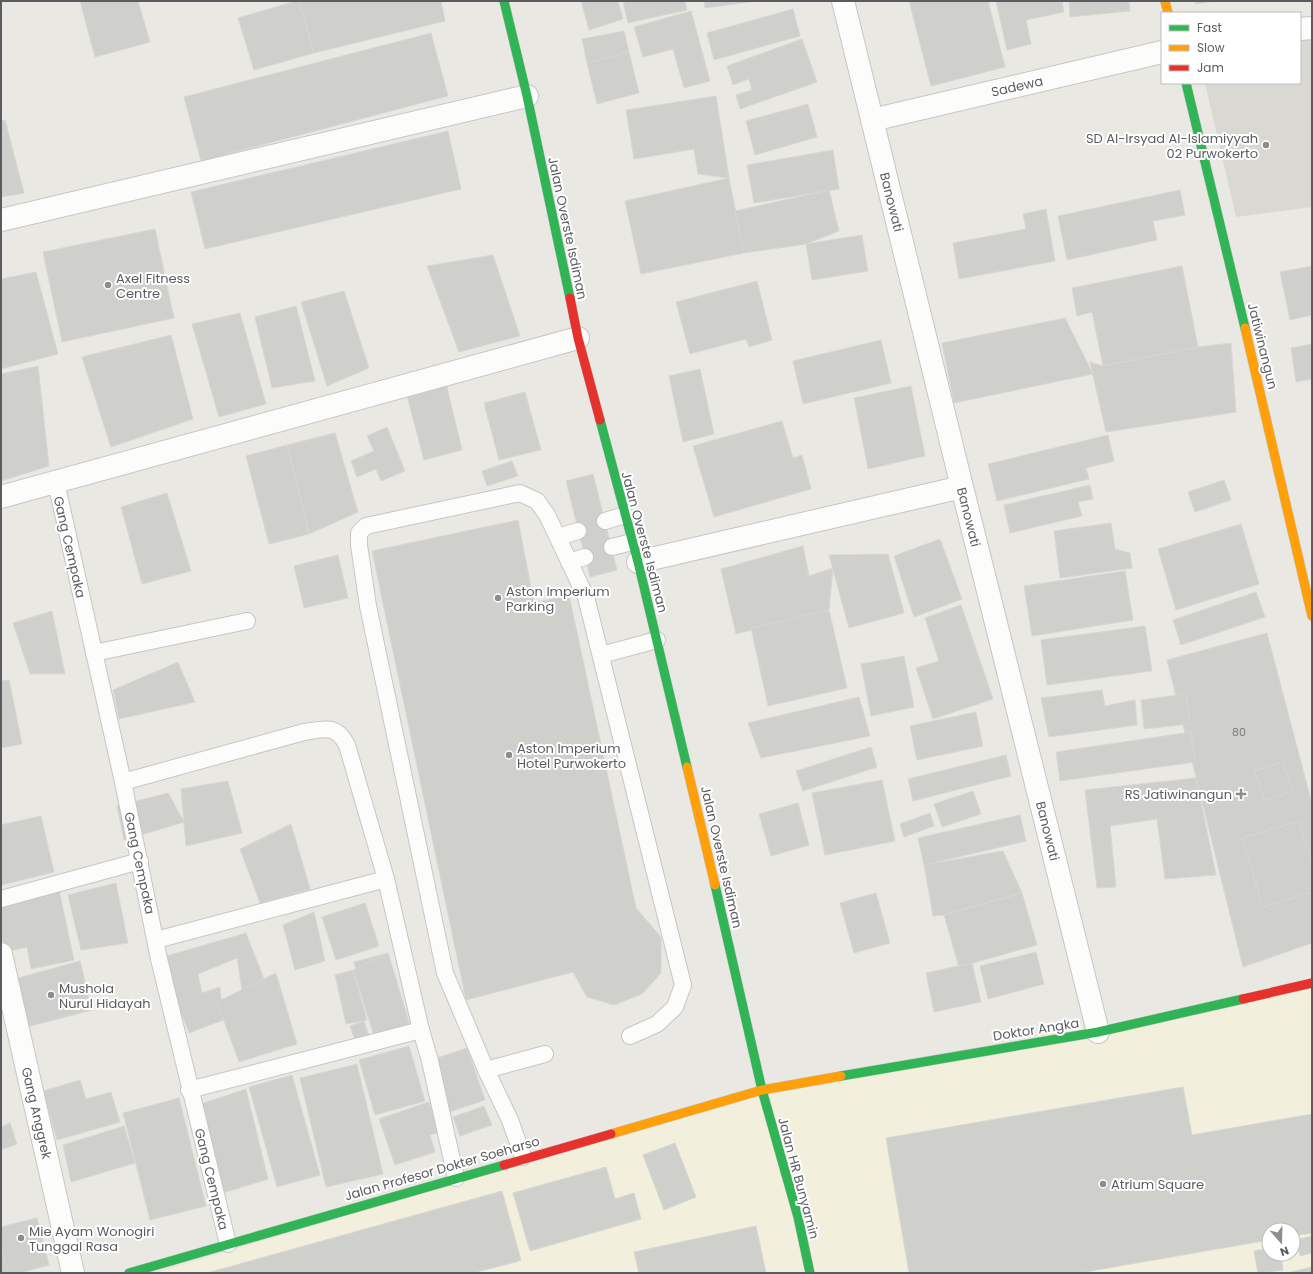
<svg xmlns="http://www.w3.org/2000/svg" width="1313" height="1274" viewBox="0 0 1313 1274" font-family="Poppins,sans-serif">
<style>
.commercial{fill:#f2efdd;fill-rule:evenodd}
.education{fill:#d9d8d2}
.building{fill:#cfcfcc;stroke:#d8d7d2}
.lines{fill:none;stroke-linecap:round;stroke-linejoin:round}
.lane-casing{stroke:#c6c6c5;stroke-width:18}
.street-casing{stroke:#c6c6c5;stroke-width:24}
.fast-casing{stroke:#c5c5c3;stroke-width:10}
.slow-casing{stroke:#c5c5c3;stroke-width:10}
.jam-casing{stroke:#c5c5c3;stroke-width:10}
.lane{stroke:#fcfcfb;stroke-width:16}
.street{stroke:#fcfcfb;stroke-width:22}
.fast{stroke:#30b455;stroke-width:9}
.slow{stroke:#ff9f0a;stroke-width:9}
.jam{stroke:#e5322d;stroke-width:9}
.poi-dot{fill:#8c8d8e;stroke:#fff;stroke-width:1.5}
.labels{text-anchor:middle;stroke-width:4;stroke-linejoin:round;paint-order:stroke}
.number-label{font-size:11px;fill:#787a7c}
.street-label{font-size:13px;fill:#5a5c60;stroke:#fff}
.poi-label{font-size:13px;fill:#5a5c60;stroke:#fff;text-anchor:start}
</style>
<rect width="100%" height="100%" fill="#e9e8e3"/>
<path class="commercial" d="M1312,984v289h-1155l605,-183zM1269,1230h24v24h-24z"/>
<polygon class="education" points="1312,37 1312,207 1236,217 1205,83 1300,83 1300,39"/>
<g class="building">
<polygon points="80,1 138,1 150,42 95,57"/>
<polygon points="296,1 299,1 314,53 254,70 238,18"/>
<polygon points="299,1 441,1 445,21 314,53"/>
<polygon points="581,1 618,1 623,19 589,30"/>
<polygon points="623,1 685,1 687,10 628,23"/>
<polygon points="704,1 757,1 705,8"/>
<polygon points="909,1 988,1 1005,67 931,86"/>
<polygon points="996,1 1062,1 1064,12 1026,20 1031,44 1007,50"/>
<polygon points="1069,1 1129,1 1130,11 1070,17"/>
<polygon points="1195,1 1213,1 1196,4"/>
<polygon points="793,9 800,36 714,60 707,33"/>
<polygon points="691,11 710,81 684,88 673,49 643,57 634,27"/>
<polygon points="624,31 629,52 587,63 582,39"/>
<polygon points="431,33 448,96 201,161 184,97"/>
<polygon points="802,39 817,82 740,109 736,95 752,90 749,79 733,85 727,66"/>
<polygon points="629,52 639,93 597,104 587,63"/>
<polygon points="716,96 729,178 698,174 694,149 634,159 626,110"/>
<polygon points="808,104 817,137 755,155 746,121"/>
<polygon points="5,120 24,193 1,197 1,121"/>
<polygon points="448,131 461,189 205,249 191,192"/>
<polygon points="833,150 839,189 754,203 747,165"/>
<polygon points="729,178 744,253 641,274 625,201"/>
<polygon points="829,190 839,231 806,244 744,253 735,211"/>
<polygon points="1180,190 1185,215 1153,221 1157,240 1067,260 1058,216"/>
<polygon points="1046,209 1055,261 959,279 953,243 1026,229 1023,214"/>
<polygon points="155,229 174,318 62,342 43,252"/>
<polygon points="862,235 868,271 812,280 806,244"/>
<polygon points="493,255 520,336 459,352 427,266"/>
<polygon points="1182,266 1198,347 1103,366 1092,312 1077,316 1072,288"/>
<polygon points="1312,266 1312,315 1290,320 1280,272"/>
<polygon points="36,272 58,354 1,369 1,279"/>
<polygon points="757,281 772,340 749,347 746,339 690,354 676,302"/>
<polygon points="344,291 369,368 327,386 301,302"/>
<polygon points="296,306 315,381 272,388 255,317"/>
<polygon points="240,313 266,404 219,417 192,324"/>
<polygon points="1065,318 1093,374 954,403 942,343"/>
<polygon points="171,335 193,419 111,447 82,357"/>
<polygon points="881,340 891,383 803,404 793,361"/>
<polygon points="1231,343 1236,412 1106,432 1090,362 1103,366 1198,347"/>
<polygon points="1312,344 1312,379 1296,382 1291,348"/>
<polygon points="38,366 49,466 1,481 1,374"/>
<polygon points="700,369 714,434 683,442 669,376"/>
<polygon points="446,383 462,450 424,460 406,392"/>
<polygon points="911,386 925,456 868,469 854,398"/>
<polygon points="525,392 541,450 499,460 484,403"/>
<polygon points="782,421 793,458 802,455 811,489 714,517 693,446"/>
<polygon points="387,427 405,471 381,481 376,469 357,477 351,461 374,451 367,436"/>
<polygon points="335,433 358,512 309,534 287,445"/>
<polygon points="1108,435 1114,461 1086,468 1089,479 997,501 988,464"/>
<polygon points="287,445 309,534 269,544 246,456"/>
<polygon points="512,461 518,476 487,486 482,471"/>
<polygon points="593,474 617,570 590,577 566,481"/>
<polygon points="1224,480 1231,500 1195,512 1188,492"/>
<polygon points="1090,485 1093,499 1078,502 1082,516 1010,533 1004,505"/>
<polygon points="167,493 191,571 142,584 121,507"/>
<polygon points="518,520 534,603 569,595 636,908 661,937 661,973 642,994 614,1005 587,997 573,972 466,1000 372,551"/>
<polygon points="1111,523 1115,549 1130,553 1132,568 1060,578 1054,531"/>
<polygon points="1241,524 1259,584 1176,610 1158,549"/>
<polygon points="940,539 962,599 914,617 894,556"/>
<polygon points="803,546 809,576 833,568 829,610 736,634 721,569"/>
<polygon points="888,554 904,613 849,628 829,555"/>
<polygon points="338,555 348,598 304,608 294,566"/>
<polygon points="1125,571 1133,620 1032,636 1024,586"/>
<polygon points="1256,592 1265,617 1181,645 1173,620"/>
<polygon points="961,605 993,699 933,719 916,668 939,661 925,618"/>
<polygon points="829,610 847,688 768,706 751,628"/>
<polygon points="52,611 65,674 30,674 13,623"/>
<polygon points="1145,626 1152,671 1047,685 1041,640"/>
<polygon points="1267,633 1312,804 1312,943 1243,967 1167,660"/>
<polygon points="904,656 914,707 871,716 861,664"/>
<polygon points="178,662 195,702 119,719 113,690"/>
<polygon points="9,680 22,744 1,748 1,681"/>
<polygon points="1102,690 1105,706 1135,700 1137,725 1049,737 1041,698"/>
<polygon points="1186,694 1190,724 1144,729 1141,700"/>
<polygon points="859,697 870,736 761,758 748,723"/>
<polygon points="976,712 983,746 917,760 910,726"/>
<polygon points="1191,732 1195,762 1060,781 1056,752"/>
<polygon points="871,747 877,767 803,791 796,771"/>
<polygon points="1006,755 1011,776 913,801 908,779"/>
<polygon points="1283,762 1293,791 1265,800 1255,771"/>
<polygon points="1196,778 1216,875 1165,879 1157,819 1110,826 1116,887 1097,888 1085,790"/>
<polygon points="882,780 895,841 825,855 812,793"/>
<polygon points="228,781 242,833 186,846 181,789"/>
<polygon points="973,791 981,814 942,827 934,804"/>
<polygon points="168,793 184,822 124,840 117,806"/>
<polygon points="798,803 809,845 771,856 759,814"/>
<polygon points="930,813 934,826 904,837 900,824"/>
<polygon points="1020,815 1026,841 924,865 918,838"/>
<polygon points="41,816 54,872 1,885 1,825"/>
<polygon points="1299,821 1312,863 1312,892 1263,907 1242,838"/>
<polygon points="291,824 310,889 260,903 240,849"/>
<polygon points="1003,851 1022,893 944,915 933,916 924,865"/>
<polygon points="116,883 128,943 81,950 68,895"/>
<polygon points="59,890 74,960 31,969 27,947 5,952 1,932 1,903"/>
<polygon points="876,893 890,943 854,953 840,903"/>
<polygon points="1022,893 1037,945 959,967 944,915"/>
<polygon points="365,903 379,946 336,960 322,917"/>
<polygon points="314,912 325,961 295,970 283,925"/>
<polygon points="246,933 264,979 242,990 237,958 198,974 202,993 220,987 223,1020 189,1033 160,958"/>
<polygon points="1036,952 1044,984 988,999 980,966"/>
<polygon points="388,953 410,1026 374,1035 354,962"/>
<polygon points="388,953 410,1026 374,1035 353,970"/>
<polygon points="80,961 92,1010 23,1028 11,980"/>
<polygon points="972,963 981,1002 934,1012 926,973"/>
<polygon points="353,970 367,1020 346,1024 335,975"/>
<polygon points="276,973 297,1044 239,1062 217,1002"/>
<polygon points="364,1021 370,1039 356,1043 350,1026"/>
<polygon points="409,1046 425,1101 375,1115 359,1060"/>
<polygon points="467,1048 485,1100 449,1112 431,1060"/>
<polygon points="357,1064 383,1174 326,1187 300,1078"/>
<polygon points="292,1075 320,1175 277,1187 249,1087"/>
<polygon points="80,1080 86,1099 111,1092 120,1122 57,1140 43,1091"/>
<polygon points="1183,1087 1192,1135 1312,1114 1312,1233 1293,1236 1293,1230 1269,1230 1269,1240 1079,1273 909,1273 886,1138"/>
<polygon points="246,1089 268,1179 220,1194 198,1105"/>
<polygon points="179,1098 206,1206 150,1220 123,1113"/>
<polygon points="429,1102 439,1132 430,1135 435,1152 395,1165 379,1119"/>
<polygon points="484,1106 492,1125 460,1136 453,1117"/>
<polygon points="10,1123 17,1144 1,1150 1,1127"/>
<polygon points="124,1126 135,1163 71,1182 63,1145"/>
<polygon points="675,1143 696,1197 664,1210 643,1155"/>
<polygon points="606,1167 615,1199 634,1193 641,1219 530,1251 513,1193"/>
<polygon points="502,1191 521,1260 516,1262 473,1273 207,1273"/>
<polygon points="37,1218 49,1265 19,1273 8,1273 1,1248 1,1227"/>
<polygon points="756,1226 766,1273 639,1273 634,1252"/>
<polygon points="1312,1236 1312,1253 1300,1256 1296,1240"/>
<polygon points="1,1248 8,1273 1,1273"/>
<polygon points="1269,1248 1269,1254 1281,1254 1283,1270 1258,1273 1254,1251"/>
<polygon points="1312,1267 1312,1273 1287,1273"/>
</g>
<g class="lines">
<defs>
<g id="lane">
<polyline points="56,482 123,782 159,959 228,1244"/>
<polyline points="605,521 625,515"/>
<polyline points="558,537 578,531"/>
<polyline points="612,547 632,542"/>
<polyline points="569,562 585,557"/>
<polyline points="94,653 247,621"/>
<polyline points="601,655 657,640"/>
<path d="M123,782l181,-50c21,-3 32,-8 43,13l39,134 35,151 9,31 26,117"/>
<polyline points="1,899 140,861"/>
<polyline points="156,940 386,879"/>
<polyline points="486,1070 545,1054"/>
<polyline points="189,1090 421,1030"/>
<polyline points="523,1157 510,1120 486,1070 445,973 368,606 359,545 359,533 366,526 520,493 537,501 547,515 586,597 683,985 675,1007 657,1024 630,1036"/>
</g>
<g id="street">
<polyline points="843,1 962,487 1098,1032"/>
<polyline points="1300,29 1312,28"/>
<polyline points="872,120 1162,52"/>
<polyline points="1,220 527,96"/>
<polyline points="1,497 578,338"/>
<polyline points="638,562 962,487"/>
<polyline points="1,954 73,1273"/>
</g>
<g id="fast">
<polyline points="504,1 527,96 570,298"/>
<polyline points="1186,83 1245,328"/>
<polyline points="600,420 638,562 687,767"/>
<polyline points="715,885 762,1090 798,1217 810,1273"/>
<polyline points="841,1076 1098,1032 1243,999"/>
<polyline points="129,1273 504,1165"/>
</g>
<g id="slow">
<polyline points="1165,1 1168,13"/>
<polyline points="1245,328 1312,616"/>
<polyline points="687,767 715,885"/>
<polyline points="611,1134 762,1090 841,1076"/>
</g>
<g id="jam">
<polyline points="570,298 578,338 600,420"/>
<polyline points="1243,999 1312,983"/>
<polyline points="504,1165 611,1134"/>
</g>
</defs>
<use href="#lane" class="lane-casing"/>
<use href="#street" class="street-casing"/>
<use href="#fast" class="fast-casing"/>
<use href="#slow" class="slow-casing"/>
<use href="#jam" class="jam-casing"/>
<use href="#lane" class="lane"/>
<use href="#street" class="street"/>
<use href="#fast" class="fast"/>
<use href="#slow" class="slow"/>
<use href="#jam" class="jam"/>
</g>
<g class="poi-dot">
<circle cx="1266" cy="145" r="4"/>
<circle cx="108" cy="285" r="4"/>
<circle cx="498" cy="598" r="4"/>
<circle cx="509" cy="755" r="4"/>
<path d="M1239 788h4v4h4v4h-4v4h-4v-4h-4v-4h4z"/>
<circle cx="51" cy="995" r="4"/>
<circle cx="1103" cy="1184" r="4"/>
<circle cx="21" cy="1238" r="4"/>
</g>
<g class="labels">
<g class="number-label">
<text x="1239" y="736">80</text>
</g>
<g class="street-label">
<text transform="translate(1017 86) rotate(-13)" y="5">Sadewa</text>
<text transform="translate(892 202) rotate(76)" y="5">Banowati</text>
<text transform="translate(568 228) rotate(78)" y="5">Jalan Overste Isdiman</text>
<text transform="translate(1263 346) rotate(76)" y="5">Jatiwinangun</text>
<text transform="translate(969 517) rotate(76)" y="5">Banowati</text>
<text transform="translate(645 542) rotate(75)" y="5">Jalan Overste Isdiman</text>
<text transform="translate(70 547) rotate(77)" y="5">Gang Cempaka</text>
<text transform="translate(1048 831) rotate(76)" y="5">Banowati</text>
<text transform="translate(722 857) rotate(77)" y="5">Jalan Overste Isdiman</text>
<text transform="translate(140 863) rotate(78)" y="5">Gang Cempaka</text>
<text transform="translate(1036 1029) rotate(-9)" y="5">Doktor Angka</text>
<text transform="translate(37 1113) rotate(77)" y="5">Gang Anggrek</text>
<text transform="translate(442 1168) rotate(-16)" y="5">Jalan Profesor Dokter Soeharso</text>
<text transform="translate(799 1178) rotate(75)" y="5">Jalan HR Bunyamin</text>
<text transform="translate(212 1179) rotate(76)" y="5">Gang Cempaka</text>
</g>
<g class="poi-label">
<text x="1258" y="143" text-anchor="end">SD Al-Irsyad Al-Islamiyyah<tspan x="1258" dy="15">02 Purwokerto</tspan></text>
<text x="116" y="283">Axel Fitness<tspan x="116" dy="15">Centre</tspan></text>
<text x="506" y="596">Aston Imperium<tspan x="506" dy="15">Parking</tspan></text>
<text x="517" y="753">Aston Imperium<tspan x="517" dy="15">Hotel Purwokerto</tspan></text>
<text x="1232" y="799" text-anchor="end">RS Jatiwinangun</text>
<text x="59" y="993">Mushola<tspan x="59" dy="15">Nurul Hidayah</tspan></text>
<text x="1111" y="1189">Atrium Square</text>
<text x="29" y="1236">Mie Ayam Wonogiri<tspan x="29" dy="15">Tunggal Rasa</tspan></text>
</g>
</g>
<rect width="1313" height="1274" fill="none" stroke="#5a5c60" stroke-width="4"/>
<rect x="1161" y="12" width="140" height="72" fill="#ffffff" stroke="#bdbebf"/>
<rect x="1169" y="25" width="20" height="6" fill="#30b455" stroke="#bdbebf"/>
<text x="1197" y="32" font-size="12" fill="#5a5c60">Fast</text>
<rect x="1169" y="45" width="20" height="6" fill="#ff9f0a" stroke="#bdbebf"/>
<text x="1197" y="52" font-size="12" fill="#5a5c60">Slow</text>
<rect x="1169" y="65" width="20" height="6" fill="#e5322d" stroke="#bdbebf"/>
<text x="1197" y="72" font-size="12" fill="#5a5c60">Jam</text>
<g transform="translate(1281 1242) rotate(160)"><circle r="19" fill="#ffffff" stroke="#bdbebf"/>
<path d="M0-3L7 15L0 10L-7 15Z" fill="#8c8d8e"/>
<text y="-6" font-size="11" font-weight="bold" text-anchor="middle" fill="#5a5c60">N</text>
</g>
</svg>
